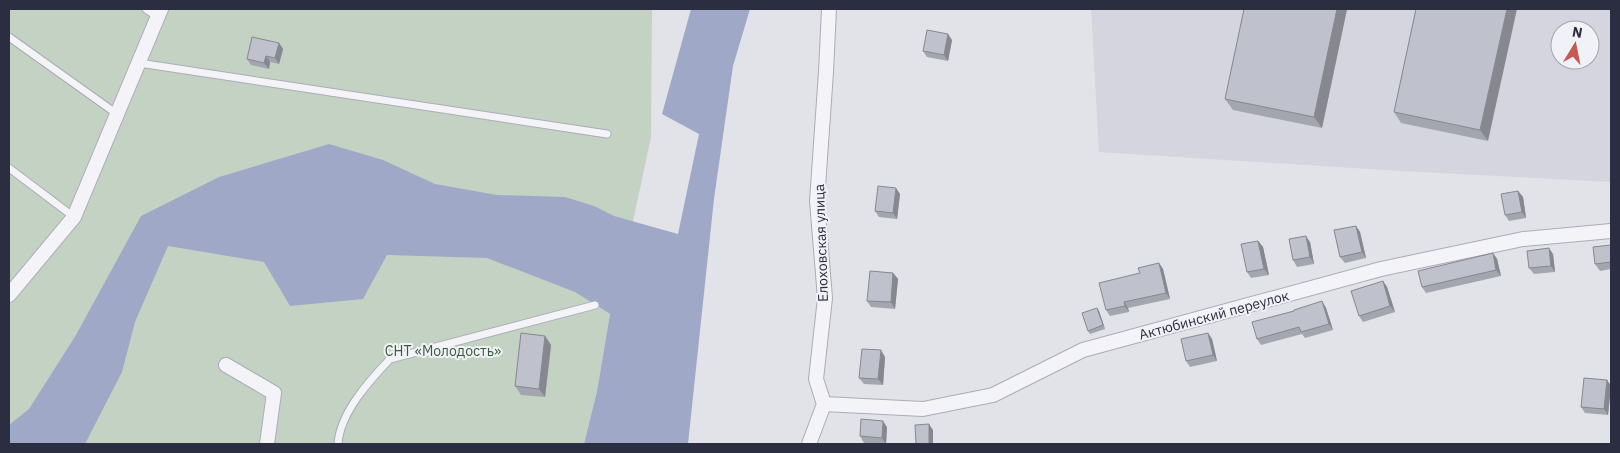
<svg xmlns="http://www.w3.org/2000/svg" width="1620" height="453" viewBox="0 0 1620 453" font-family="'IBM Plex Sans',sans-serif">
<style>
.built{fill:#d4d5de;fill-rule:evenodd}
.green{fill:#c3d2c3}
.water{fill:#9fa9c7}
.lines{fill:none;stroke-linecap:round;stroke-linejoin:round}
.lane-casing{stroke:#abacb6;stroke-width:9}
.street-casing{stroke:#abacb6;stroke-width:16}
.lane{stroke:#f4f4f8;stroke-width:7}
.street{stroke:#f4f4f8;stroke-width:14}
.wall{fill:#a4a6af}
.shaded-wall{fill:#86878f}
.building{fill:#bfc1cc;stroke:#86878f}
.labels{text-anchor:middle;stroke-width:4;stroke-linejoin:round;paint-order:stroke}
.street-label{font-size:14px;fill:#2b2d40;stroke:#f1f2f7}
.park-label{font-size:14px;fill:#395b3b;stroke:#f1f2f7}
</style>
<rect width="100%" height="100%" fill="#e2e3e9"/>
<path class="built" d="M1091,9h520v173l-210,-11 -302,-19zM1560,30h30v30h-30z"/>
<polygon class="green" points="9,9 652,9 651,137 629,240 597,306 610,314 597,391 584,444 9,444"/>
<polygon class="water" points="691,9 750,9 733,66 714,199 688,444 584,444 597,391 610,314 575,292 487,258 387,255 363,299 290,306 264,262 168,246 135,322 122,372 85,444 9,444 9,425 29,409 76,335 141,216 219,177 329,144 383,160 435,184 497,195 565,197 594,206 614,216 678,234 699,134 662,114"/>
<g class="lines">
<defs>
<g id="lane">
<polyline points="146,9 158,17"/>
<polyline points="9,37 117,114"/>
<polyline points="139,63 607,134"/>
<polyline points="9,168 74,217"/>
<path d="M338,444c2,-31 31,-63 52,-85l205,-54"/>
</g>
<g id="street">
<polyline points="9,295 74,217 161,9"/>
<polyline points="226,365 274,393 267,444"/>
<polyline points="824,404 923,409 993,395 1083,350 1381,269 1523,239 1611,231"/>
<polyline points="809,444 824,404 816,379 825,298 817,201 826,72 829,9"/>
</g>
</defs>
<use href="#lane" class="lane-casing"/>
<use href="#street" class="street-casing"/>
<use href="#lane" class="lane"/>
<use href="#street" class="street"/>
</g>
<g class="wall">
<polygon points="1244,9 1347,9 1322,128 1233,110 1225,99"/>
<polygon points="1416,9 1488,141 1401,123 1394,112"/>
<polygon points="952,40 948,61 927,57 923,51"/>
<polygon points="279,43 283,49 279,64 270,62 269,69 251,65 247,59"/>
<polygon points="1518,191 1523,197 1526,218 1509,221 1505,215"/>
<polygon points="900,194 897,219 879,217 875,211"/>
<polygon points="1356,226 1360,232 1366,258 1345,263 1340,257"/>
<polygon points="1258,241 1263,247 1269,275 1251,278 1247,272"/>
<polygon points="1310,242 1314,264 1297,267 1293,260"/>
<polygon points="1611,245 1611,269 1600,271 1595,264"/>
<polygon points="1493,253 1497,259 1501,276 1426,293 1422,287"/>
<polygon points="1553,254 1555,272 1534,274 1529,268"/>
<polygon points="1159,263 1163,269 1170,299 1128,308 1129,312 1110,316 1106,310 1140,273"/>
<polygon points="893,273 898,279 895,309 871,307 867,301"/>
<polygon points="1383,281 1387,287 1395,312 1363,322 1359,316"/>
<polygon points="1322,301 1326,308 1333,330 1305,338 1302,334 1261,345 1257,339 1294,311"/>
<polygon points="1097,308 1099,311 1105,329 1090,334 1088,331"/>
<polygon points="1208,333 1212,339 1217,361 1190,367 1186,361"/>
<polygon points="545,336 551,345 545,397 521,395 515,386"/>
<polygon points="885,357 883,385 864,384 859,378"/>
<polygon points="1607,380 1611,386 1608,415 1585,413 1581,407"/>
<polygon points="887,427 886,444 864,443 860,436"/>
</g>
<g class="shaded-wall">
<polygon points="1337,9 1347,9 1322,128 1314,117"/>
<polygon points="1507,9 1517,9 1488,141 1480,130"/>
<polygon points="948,34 952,40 948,61 944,55"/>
<polygon points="279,43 283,49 279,64 275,58"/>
<polygon points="266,56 270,62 269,69 264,63"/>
<polygon points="896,188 900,194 897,219 893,213"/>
<polygon points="1518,191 1523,197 1526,218 1522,212"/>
<polygon points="1356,226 1360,232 1366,258 1362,252"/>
<polygon points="1306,236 1310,242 1314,264 1310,257"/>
<polygon points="1258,241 1263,247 1269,275 1264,269"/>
<polygon points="1549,248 1553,254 1555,272 1551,266"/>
<polygon points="1493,253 1497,259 1501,276 1496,270"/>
<polygon points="1159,263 1163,269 1170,299 1166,293"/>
<polygon points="893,273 898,279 895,309 891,302"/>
<polygon points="1383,281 1387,287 1395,312 1390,306"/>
<polygon points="1322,301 1326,308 1333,330 1329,324"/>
<polygon points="1124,302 1128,308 1129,312 1125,306"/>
<polygon points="1097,308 1099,311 1105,329 1103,325"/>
<polygon points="1208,333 1212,339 1217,361 1213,355"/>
<polygon points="545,336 551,345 545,397 539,389"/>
<polygon points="881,350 885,357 883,385 878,379"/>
<polygon points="1607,380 1611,386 1608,415 1604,409"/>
<polygon points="883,421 887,427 886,444 882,438"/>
<polygon points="929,424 933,430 933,444 929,444"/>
</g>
<g class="building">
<polygon points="1244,9 1337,9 1314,117 1225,99"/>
<polygon points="1416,9 1507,9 1480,130 1394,112"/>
<polygon points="927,30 948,34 944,55 923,51"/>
<polygon points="252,37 279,43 275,58 266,56 264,63 247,59"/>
<polygon points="878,186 896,188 893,213 875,211"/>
<polygon points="1518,191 1522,212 1505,215 1501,194"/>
<polygon points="1356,226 1362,252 1340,257 1334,230"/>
<polygon points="1306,236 1310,257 1293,260 1289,239"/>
<polygon points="1258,241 1264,269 1247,272 1241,244"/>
<polygon points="1611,245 1611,262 1595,264 1593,247"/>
<polygon points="1549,248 1551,266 1529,268 1527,251"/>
<polygon points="1493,253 1496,270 1422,287 1418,271"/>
<polygon points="1159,263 1166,293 1124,302 1125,306 1106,310 1099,283 1140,273 1138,268"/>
<polygon points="870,271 893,273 891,302 867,301"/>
<polygon points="1383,281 1390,306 1359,316 1351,291"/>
<polygon points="1322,301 1329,324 1301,332 1299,327 1257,339 1252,322 1294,311 1294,310"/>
<polygon points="1097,308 1103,325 1088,331 1082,313"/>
<polygon points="521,333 545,336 539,389 515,386"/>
<polygon points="1208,333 1213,355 1186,361 1181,339"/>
<polygon points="862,349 881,350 878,379 859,378"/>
<polygon points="1584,378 1607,380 1604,409 1581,407"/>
<polygon points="861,419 883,421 882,438 860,436"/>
<polygon points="929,424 929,444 916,444 915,425"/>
</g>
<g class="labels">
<g class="street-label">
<text transform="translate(821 243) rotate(-92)" y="5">Елоховская улица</text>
<text transform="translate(1214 315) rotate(-15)" y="5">Актюбинский переулок</text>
</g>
<g class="park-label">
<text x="443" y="356">СНТ «Молодость»</text>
</g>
</g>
<rect width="1620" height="453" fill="none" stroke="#2b2d40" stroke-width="20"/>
<g transform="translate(1575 45) rotate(10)"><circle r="24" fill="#f1f2f7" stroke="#a2a3ae"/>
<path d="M0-4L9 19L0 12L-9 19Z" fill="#c55a50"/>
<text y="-8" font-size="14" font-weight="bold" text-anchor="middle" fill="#2b2d40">N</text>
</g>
</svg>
